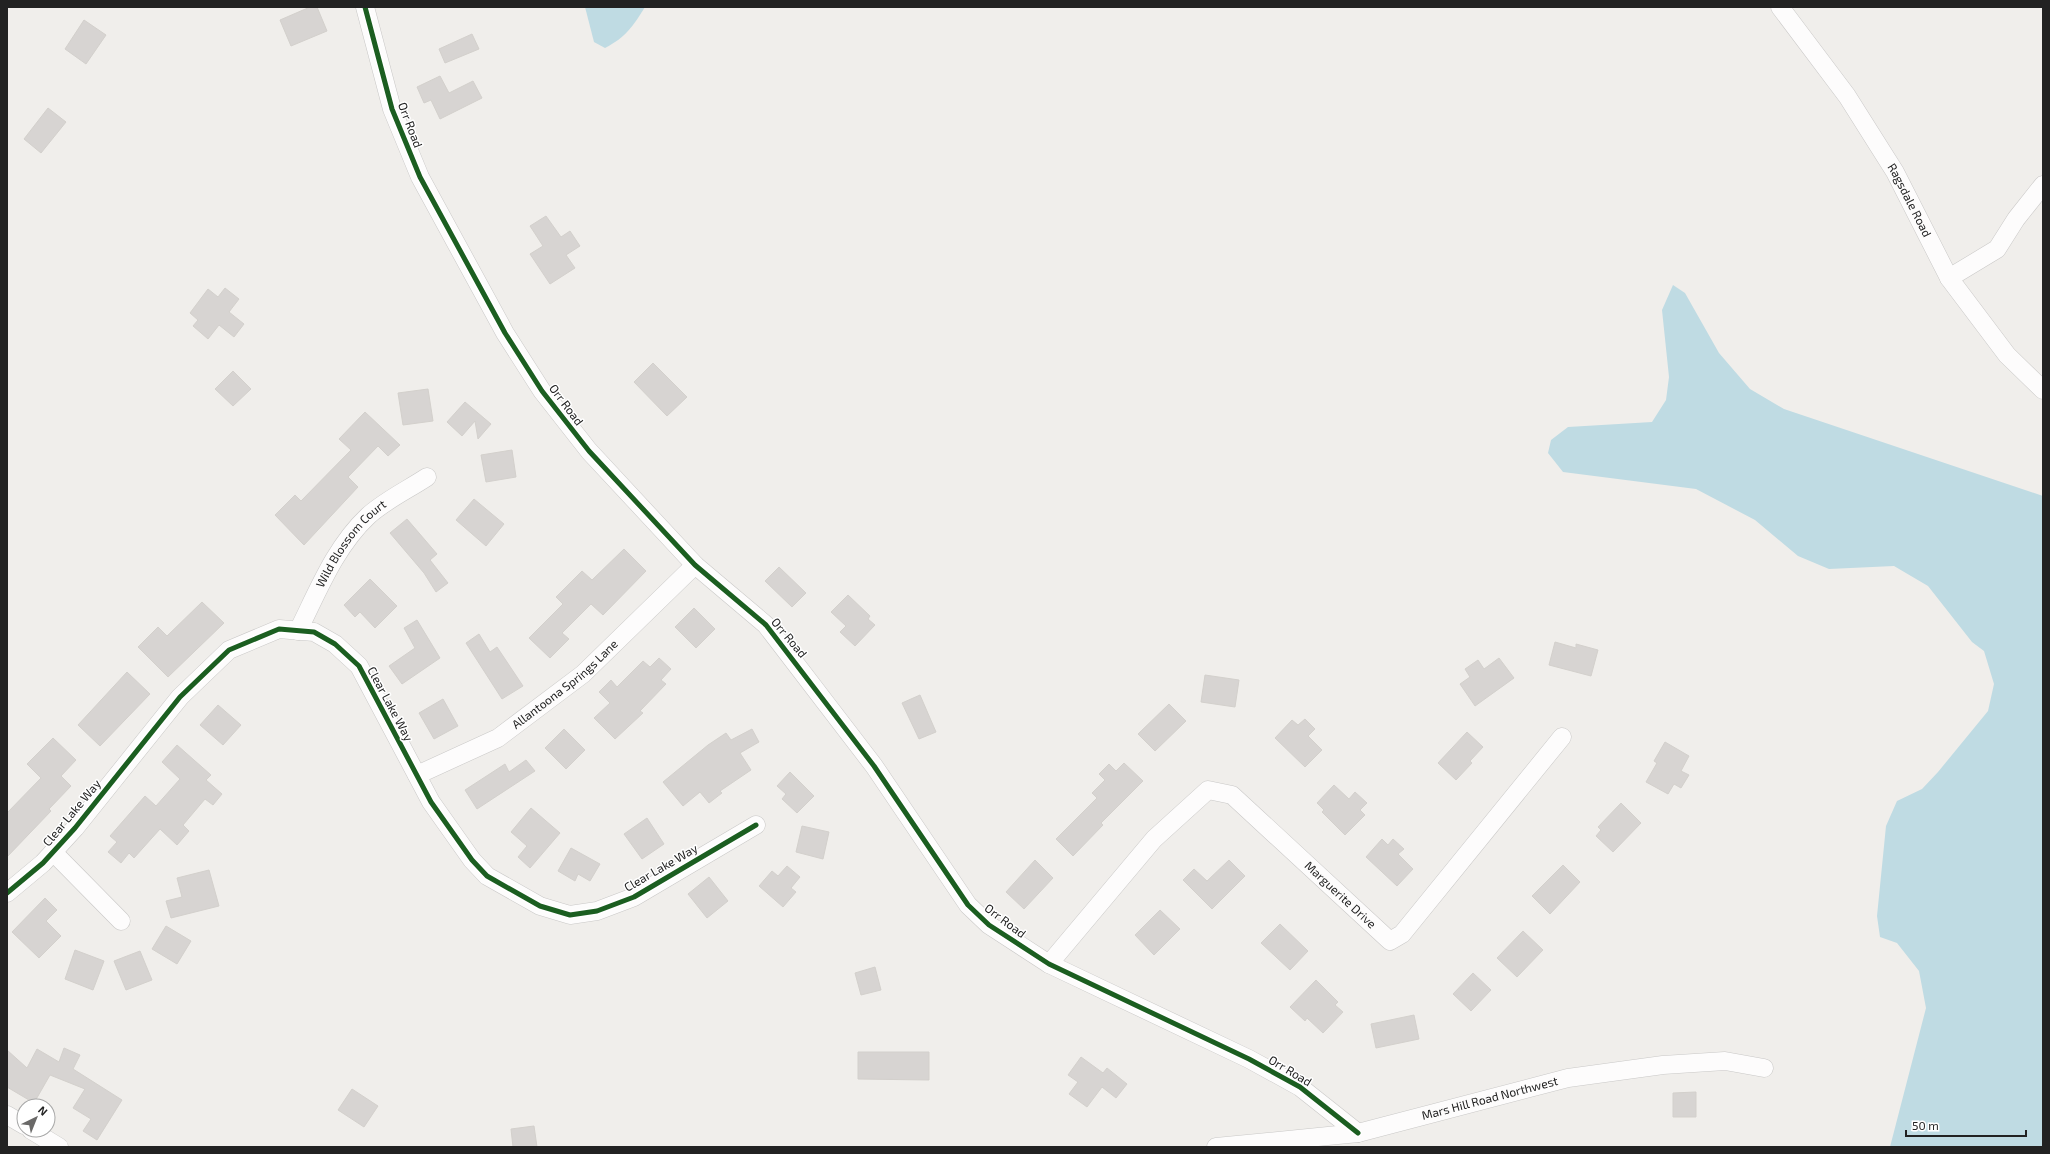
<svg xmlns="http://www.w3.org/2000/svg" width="2050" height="1154" viewBox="0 0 2050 1154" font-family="'Exo 2',sans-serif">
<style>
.water{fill:#bfdbe3}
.building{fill:#d7d4d2;stroke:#d3d0cc}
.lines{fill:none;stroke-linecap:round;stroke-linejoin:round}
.minor-casing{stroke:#c9c8c7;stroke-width:19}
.minor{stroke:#fdfcfc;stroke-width:18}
.cycleway-casing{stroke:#fff;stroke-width:8}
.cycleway{stroke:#1b5e20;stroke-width:5}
.labels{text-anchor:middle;stroke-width:3;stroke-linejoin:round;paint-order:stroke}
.street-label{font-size:12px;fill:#222;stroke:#fff}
</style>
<rect width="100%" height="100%" fill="#f0eeeb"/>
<g class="water">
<path d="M585,7h60c-12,19 -19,30 -40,41l-11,-6z"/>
<polygon points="1673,285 1685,293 1719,353 1750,389 1784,409 2043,496 2043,1147 1890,1147 1926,1008 1919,971 1897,943 1880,937 1877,916 1886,826 1897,801 1922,789 1938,772 1988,711 1994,684 1984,651 1972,642 1928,586 1894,566 1829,569 1798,556 1755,520 1696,489 1563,472 1548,453 1551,440 1568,427 1652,422 1666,400 1669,377 1662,310"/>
</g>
<g class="building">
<polygon points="310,7 317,7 327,31 291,46 280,20"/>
<polygon points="84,20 106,35 86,64 65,49"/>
<polygon points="472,34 479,49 445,63 439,49"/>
<polygon points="440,76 449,93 473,81 482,98 440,119 431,100 424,103 417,87"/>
<polygon points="48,108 66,122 41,153 24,139"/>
<polygon points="546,216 561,237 570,231 580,246 566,255 575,268 550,284 530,254 543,246 530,226"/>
<polygon points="225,288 239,299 229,312 244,324 234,337 219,325 208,339 193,326 198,320 190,313 208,289 218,297"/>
<polygon points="653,363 687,397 667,416 634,382"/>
<polygon points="233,371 251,389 233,406 215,389"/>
<polygon points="428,389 433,421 403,425 398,393"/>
<polygon points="465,402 491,424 478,439 475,421 462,436 447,422"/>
<polygon points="365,412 400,445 388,456 378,446 348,477 358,487 304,545 275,515 295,495 301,501 351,450 339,439"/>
<polygon points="512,450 516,477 486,482 481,455"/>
<polygon points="474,499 504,524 486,546 456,520"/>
<polygon points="407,519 437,554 430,560 448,583 436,592 424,573 390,533"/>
<polygon points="624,549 646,571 603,615 591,604 562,633 569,639 550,658 529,638 563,604 556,597 582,571 592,580"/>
<polygon points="779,567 806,593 792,607 765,581"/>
<polygon points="370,579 397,606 375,628 360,612 355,617 344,605"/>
<polygon points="848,595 870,616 868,619 875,625 855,646 840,632 846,626 831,612"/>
<polygon points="202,602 224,623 168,677 138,647 158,627 167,636"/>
<polygon points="694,608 715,629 696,648 675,627"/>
<polygon points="417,620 440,658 402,684 389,666 415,648 404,628"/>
<polygon points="479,634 490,652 497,647 523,686 502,699 466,643"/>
<polygon points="1555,642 1576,648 1576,644 1598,650 1591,676 1549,665"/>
<polygon points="659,658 671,669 661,680 666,684 640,711 643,713 615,739 594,718 610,703 599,692 611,680 617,687 643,661 650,667"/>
<polygon points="1499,658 1514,678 1475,706 1460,684 1470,677 1465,669 1478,660 1484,669"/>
<polygon points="127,672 150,694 100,746 78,725"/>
<polygon points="1205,675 1239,680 1235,707 1201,702"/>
<polygon points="920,695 936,732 919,739 902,703"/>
<polygon points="443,699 458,726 434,739 419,713"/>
<polygon points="1169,704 1186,721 1155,751 1138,734"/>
<polygon points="218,705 241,725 223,745 200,725"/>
<polygon points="1305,719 1315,729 1308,736 1322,750 1305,767 1275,738 1292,720 1298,725"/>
<polygon points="564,729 585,750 566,769 545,748"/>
<polygon points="752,729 759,742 740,753 751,770 720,791 722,793 709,803 700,792 683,806 663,782 708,745 726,733 731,740"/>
<polygon points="1467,732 1483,747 1470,761 1472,763 1456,780 1438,763"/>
<polygon points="53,738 76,760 61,776 71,786 49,809 51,811 7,857 7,813 41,778 27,764"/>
<polygon points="1665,742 1689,756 1681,771 1689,775 1681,788 1674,784 1668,794 1646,782 1657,763 1654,761"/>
<polygon points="177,745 211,775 206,780 222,794 213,805 205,799 183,825 189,831 177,845 160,829 134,858 129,853 121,863 108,852 117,842 110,836 145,796 156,806 180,779 162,762"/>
<polygon points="526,760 535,771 477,809 465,790 505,764 509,772"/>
<polygon points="1124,763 1143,781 1101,823 1103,825 1073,856 1056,839 1097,798 1092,793 1105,780 1099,774 1109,764 1116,771"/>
<polygon points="790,772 814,796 797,813 782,799 786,794 777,786"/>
<polygon points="1334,785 1349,799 1355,792 1367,803 1360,810 1365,815 1345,835 1322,812 1324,810 1317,803"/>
<polygon points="1621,803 1641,823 1613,852 1596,836 1601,830 1598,827"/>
<polygon points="531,808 560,833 530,868 518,857 527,846 511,832"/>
<polygon points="647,818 664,844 642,859 624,834"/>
<polygon points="802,826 829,832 823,859 796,852"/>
<polygon points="1382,839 1388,845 1393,839 1404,849 1398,854 1413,869 1397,886 1366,857"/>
<polygon points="571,848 600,864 590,881 578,874 575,881 558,871"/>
<polygon points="1035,860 1053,878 1024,909 1006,892"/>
<polygon points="1229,860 1245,876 1212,909 1183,880 1194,869 1207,881"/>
<polygon points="1563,865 1580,882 1550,914 1532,896"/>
<polygon points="787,866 800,877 791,888 796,892 783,907 759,886 772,871 778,876"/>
<polygon points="209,870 219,906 171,918 166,901 182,897 177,878"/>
<polygon points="709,877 728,901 707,918 688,894"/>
<polygon points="45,898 57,910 46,921 61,936 39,958 12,932"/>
<polygon points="1160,910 1180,929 1154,955 1135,935"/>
<polygon points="1280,924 1308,951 1290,970 1261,943"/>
<polygon points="166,926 191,941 177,964 152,949"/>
<polygon points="1523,931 1543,950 1517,977 1497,958"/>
<polygon points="75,950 104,961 93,990 65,979"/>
<polygon points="140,951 152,980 126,990 114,961"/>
<polygon points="875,967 881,990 861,995 855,973"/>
<polygon points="1473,973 1491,990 1471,1011 1453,994"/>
<polygon points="1316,980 1338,1002 1335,1005 1343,1012 1323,1033 1307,1018 1305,1021 1290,1007"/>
<polygon points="1414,1015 1419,1039 1376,1048 1371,1024"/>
<polygon points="64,1048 80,1055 73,1069 122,1100 97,1140 83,1131 91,1119 73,1108 85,1089 50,1075 34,1103 7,1087 7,1050 27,1068 37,1049 59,1062"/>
<polygon points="858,1052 929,1052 929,1080 858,1079"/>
<polygon points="1081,1057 1103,1073 1107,1068 1127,1084 1116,1098 1102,1087 1087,1107 1069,1094 1078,1082 1068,1075"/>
<polygon points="352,1089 378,1106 364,1127 338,1110"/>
<polygon points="1696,1092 1696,1117 1673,1117 1673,1093"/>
<polygon points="534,1126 537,1147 513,1147 511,1129"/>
</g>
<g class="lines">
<defs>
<g id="minor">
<polyline points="365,7 392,109 420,177 505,333 542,391 589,451 695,565 766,625 874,766 968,905 989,925 1049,964 1249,1059 1300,1087 1358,1133"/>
<path id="s1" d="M1780,7l67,89 48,76 54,106 58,77 36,35"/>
<polyline points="1949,278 1997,249 2016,219 2043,185"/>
<path id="s2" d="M298,631c20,-40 37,-84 70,-115 16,-15 41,-27 59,-39"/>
<path id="s3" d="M417,775l81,-37 85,-64 112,-109"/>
<polyline points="53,852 121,921"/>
<polyline points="7,893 43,863 75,828 180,697 229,650 279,629 314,632 335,644 359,666 431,802 472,860 487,876 540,906 570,915 597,911 634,897 756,825"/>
<path id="s4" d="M1049,964l105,-125 54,-49 24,5 158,146 12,-7 160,-197"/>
<polyline points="7,1115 24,1125"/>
<polyline points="31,1130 59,1147"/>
<path id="s5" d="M1216,1147l142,-14 210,-55 95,-13 62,-4 39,7"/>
</g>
</defs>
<use href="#minor" class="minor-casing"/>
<use href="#minor" class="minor"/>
<defs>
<g id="cycleway">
<polyline points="365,7 392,109 420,177 505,333 542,391 589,451 695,565 766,625 874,766 968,905 989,925 1049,964 1249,1059 1300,1087 1358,1133"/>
<polyline points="7,893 43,863 75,828 180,697 229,650 279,629 314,632 335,644 359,666 431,802 472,860 487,876 540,906 570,915 597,911 634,897 756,825"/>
</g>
</defs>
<use href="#cycleway" class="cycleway-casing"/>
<use href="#cycleway" class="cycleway"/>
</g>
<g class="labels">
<g class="street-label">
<text transform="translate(410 125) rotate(69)" y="4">Orr Road</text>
<text dy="4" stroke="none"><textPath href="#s1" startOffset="233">Ragsdale Road</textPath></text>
<text transform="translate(566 405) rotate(53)" y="4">Orr Road</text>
<text dy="4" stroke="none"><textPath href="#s2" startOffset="103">Wild Blossom Court</textPath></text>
<text transform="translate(789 638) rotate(50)" y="4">Orr Road</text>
<text dy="4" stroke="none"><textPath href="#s3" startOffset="175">Allantoona Springs Lane</textPath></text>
<text transform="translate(390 704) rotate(62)" y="4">Clear Lake Way</text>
<text transform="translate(72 813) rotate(-50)" y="4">Clear Lake Way</text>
<text transform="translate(661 868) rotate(-30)" y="4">Clear Lake Way</text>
<text dy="4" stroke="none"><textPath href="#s4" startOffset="408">Marguerite Drive</textPath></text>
<text transform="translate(1005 921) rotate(37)" y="4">Orr Road</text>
<text transform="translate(1290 1071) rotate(31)" y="4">Orr Road</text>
<text dy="4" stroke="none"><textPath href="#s5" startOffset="279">Mars Hill Road Northwest</textPath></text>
</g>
</g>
<rect width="2050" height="1154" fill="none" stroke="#222222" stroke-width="16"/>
<g transform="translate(36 1118) rotate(43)"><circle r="19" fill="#ffffff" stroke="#a7a7a7"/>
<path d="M0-3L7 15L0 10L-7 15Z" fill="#6a6968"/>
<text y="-6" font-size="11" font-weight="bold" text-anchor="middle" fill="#222222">N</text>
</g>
<path d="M1906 1130v6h120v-6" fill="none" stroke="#222222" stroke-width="2"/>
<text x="1912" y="1130" font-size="12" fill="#222222" stroke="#ffffff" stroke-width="3" paint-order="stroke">50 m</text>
</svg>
